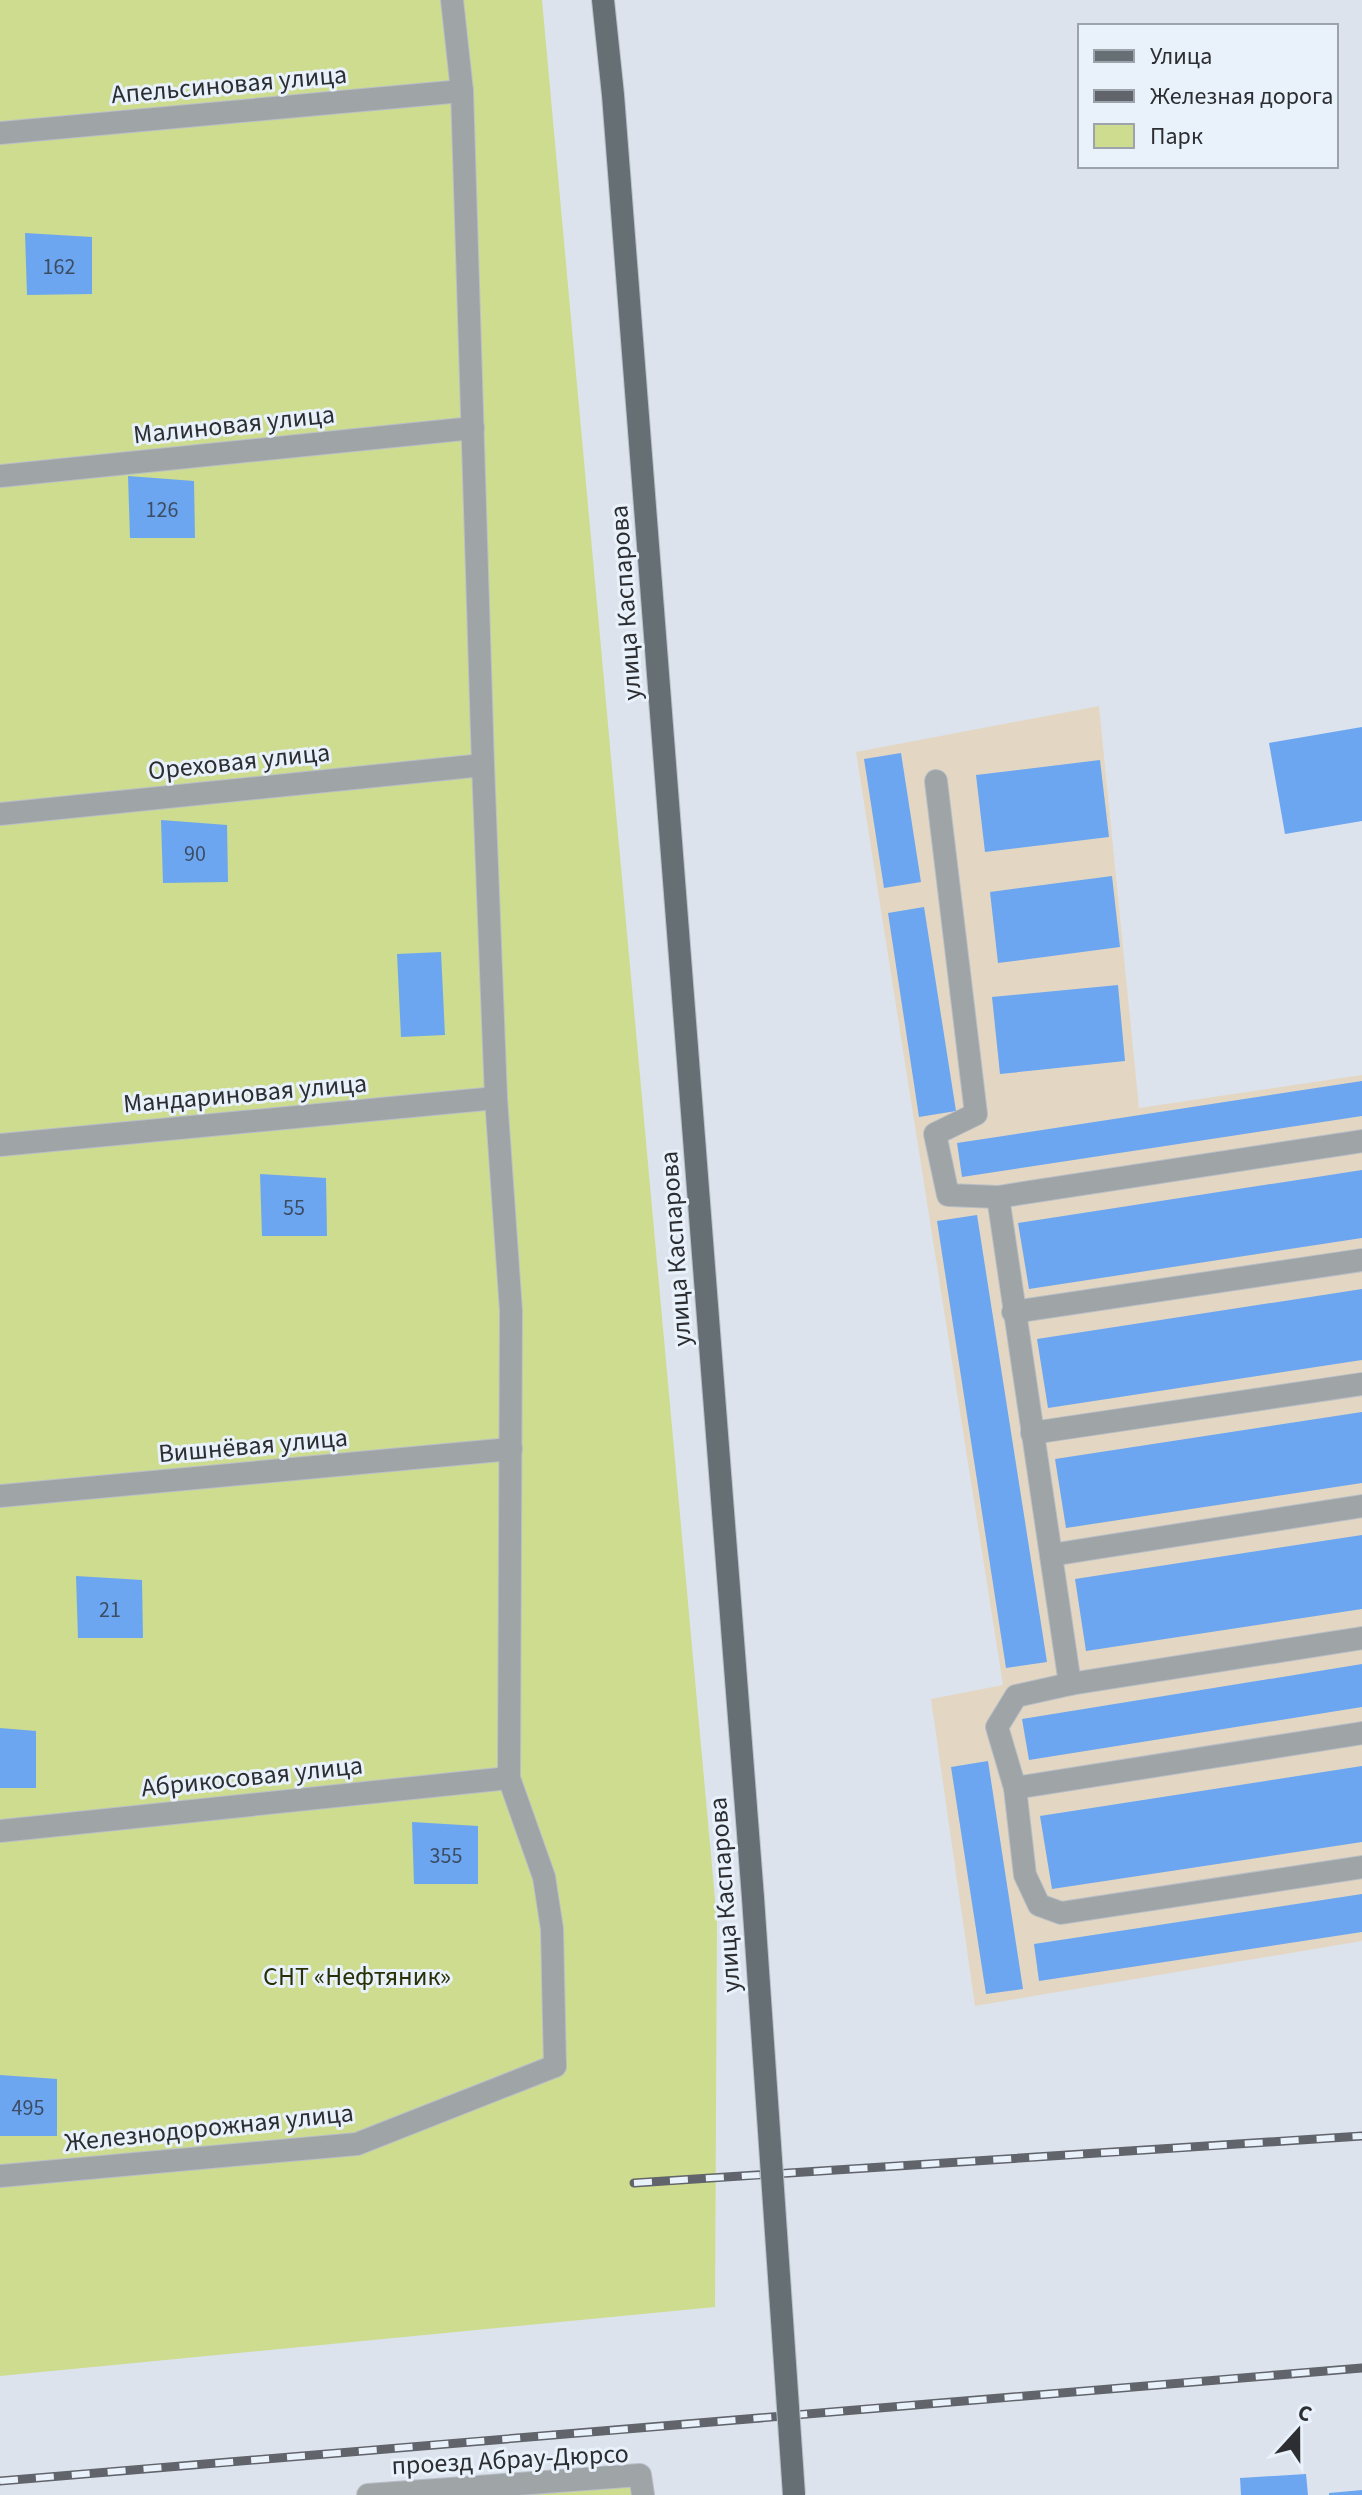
<svg xmlns="http://www.w3.org/2000/svg" width="1362" height="2495" viewBox="0 0 1362 2495" font-family="'Source Sans 3',sans-serif">
<style>
.industrial{fill:#e3d7c3}
.green{fill:#cddc8f}
.building{fill:#6ca6f1}
.lines{fill:none;stroke-linecap:round;stroke-linejoin:round}
.service-casing{stroke:#b9bfc8;stroke-width:24}
.minor-casing{stroke:#b9bfc8;stroke-width:24}
.primary-casing{stroke:#b9bfc8;stroke-width:24}
.service{stroke:#9fa4a6;stroke-width:22}
.minor{stroke:#9fa4a6;stroke-width:22}
.primary{stroke:#666f74;stroke-width:22}
.rail-casing{stroke:#61646a;stroke-width:9}
.rail{stroke:#e9f1fb;stroke-width:6;stroke-dasharray:18;stroke-linecap:butt}
.primary-bridge-casing{stroke:#b9bfc8;stroke-width:24;stroke-linecap:butt}
.primary-bridge{stroke:#666f74;stroke-width:22}
.labels{text-anchor:middle;stroke-width:6;stroke-linejoin:round;paint-order:stroke}
.number-label{font-size:22px;fill:#3c4c62}
.street-label{font-size:26px;fill:#2c2e32;stroke:#e9f1fb}
.park-label{font-size:26px;fill:#2a3005;stroke:#e9f1fb}
</style>
<rect width="100%" height="100%" fill="#dce3ed"/>
<polygon class="industrial" points="1099,706 1139,1108 1362,1075 1362,1941 975,2006 931,1699 1003,1685 856,752"/>
<g class="green">
<polygon points="0,0 542,0 717,1921 715,2307 0,2376"/>
<polygon points="640,2475 643,2495 368,2495"/>
</g>
<g class="building">
<polygon points="25,233 92,237 92,294 27,295"/>
<polygon points="128,476 194,481 195,538 130,538"/>
<polygon points="1362,727 1362,821 1285,834 1269,743"/>
<polygon points="901,753 921,882 884,888 864,759"/>
<polygon points="1100,760 1109,837 985,852 976,775"/>
<polygon points="161,820 227,825 228,882 163,883"/>
<polygon points="1112,876 1120,947 998,963 990,892"/>
<polygon points="924,907 956,1111 919,1117 888,913"/>
<polygon points="441,952 445,1035 401,1037 397,954"/>
<polygon points="1118,985 1125,1061 1000,1074 992,997"/>
<polygon points="1362,1081 1362,1116 962,1177 957,1143"/>
<polygon points="1362,1170 1362,1238 1029,1289 1018,1223"/>
<polygon points="260,1174 326,1178 327,1236 262,1236"/>
<polygon points="977,1215 1047,1662 1006,1668 937,1221"/>
<polygon points="1362,1289 1362,1360 1048,1408 1037,1339"/>
<polygon points="1362,1412 1362,1483 1066,1528 1055,1459"/>
<polygon points="1362,1535 1362,1609 1086,1651 1075,1579"/>
<polygon points="76,1576 142,1580 143,1638 78,1638"/>
<polygon points="1362,1664 1362,1707 1029,1760 1022,1719"/>
<polygon points="0,1728 36,1731 36,1788 0,1788"/>
<polygon points="988,1761 1023,1989 986,1994 951,1767"/>
<polygon points="1362,1766 1362,1842 1052,1889 1040,1816"/>
<polygon points="412,1822 478,1826 478,1884 414,1884"/>
<polygon points="1362,1894 1362,1932 1039,1981 1034,1944"/>
<polygon points="0,2075 57,2079 57,2136 0,2136"/>
<polygon points="1306,2474 1308,2495 1241,2495 1240,2478"/>
<polygon points="1362,2490 1362,2495 1329,2495 1329,2493"/>
</g>
<g class="lines">
<defs>
<g id="service">
<polyline points="452,0 462,91 483,765 496,1098 511,1311 509,1778 544,1877 552,1929 555,2066"/>
<polyline points="936,781 976,1114 935,1134 948,1195 998,1197 1362,1141"/>
<polyline points="998,1197 1070,1684"/>
<polyline points="1013,1312 1362,1260"/>
<polyline points="1032,1433 1362,1384"/>
<polyline points="1051,1555 1362,1506"/>
<polyline points="1362,1638 1070,1684 1016,1696 997,1727 1015,1788 1362,1733"/>
<polyline points="1015,1788 1025,1875 1039,1905 1061,1913 1362,1867"/>
</g>
<g id="minor">
<polyline points="0,133 462,91"/>
<polyline points="0,476 473,428"/>
<polyline points="0,814 483,765"/>
<polyline points="0,1145 496,1098"/>
<polyline points="0,1496 511,1449"/>
<polyline points="0,1831 509,1778"/>
<polyline points="0,2176 357,2144 555,2066"/>
<polyline points="368,2495 640,2475 643,2495"/>
</g>
<polyline id="primary" points="603,0 613,95 753,1898"/>
</defs>
<use href="#service" class="service-casing"/>
<use href="#minor" class="minor-casing"/>
<use href="#primary" class="primary-casing"/>
<use href="#service" class="service"/>
<use href="#minor" class="minor"/>
<use href="#primary" class="primary"/>
<defs>
<g id="rail">
<polyline points="634,2183 1362,2136"/>
<polyline points="0,2481 1362,2368"/>
</g>
</defs>
<use href="#rail" class="rail-casing"/>
<use href="#rail" class="rail"/>
<defs>
<polyline id="primary-bridge" points="753,1898 794,2495"/>
</defs>
<use href="#primary-bridge" class="primary-bridge-casing"/>
<use href="#primary-bridge" class="primary-bridge"/>
</g>
<g class="labels">
<g class="number-label">
<text x="59" y="274">162</text>
<text x="162" y="517">126</text>
<text x="195" y="861">90</text>
<text x="294" y="1215">55</text>
<text x="110" y="1617">21</text>
<text x="446" y="1863">355</text>
<text x="28" y="2115">495</text>
</g>
<g class="street-label">
<text transform="translate(229 84) rotate(-5)" y="9">Апельсиновая улица</text>
<text transform="translate(234 424) rotate(-6)" y="9">Малиновая улица</text>
<text transform="translate(625 603) rotate(-94)" y="9">улица Каспарова</text>
<text transform="translate(239 761) rotate(-6)" y="9">Ореховая улица</text>
<text transform="translate(245 1093) rotate(-5)" y="9">Мандариновая улица</text>
<text transform="translate(675 1249) rotate(-94)" y="9">улица Каспарова</text>
<text transform="translate(253 1445) rotate(-5)" y="9">Вишнёвая улица</text>
<text transform="translate(252 1776) rotate(-6)" y="9">Абрикосовая улица</text>
<text transform="translate(724 1895) rotate(-94)" y="9">улица Каспарова</text>
<text transform="translate(209 2127) rotate(-6)" y="9">Железнодорожная улица</text>
<text transform="translate(510 2459) rotate(-3)" y="9">проезд Абрау-Дюрсо</text>
</g>
<g class="park-label">
<text x="357" y="1985">СНТ «Нефтяник»</text>
</g>
</g>
<rect x="1078" y="24" width="260" height="144" fill="#e9f1fb" stroke="#9da3ab" stroke-width="2"/>
<rect x="1094" y="50" width="40" height="12" fill="#666f74" stroke="#9da3ab" stroke-width="2"/>
<text x="1150" y="64" font-size="24" fill="#2c2e32">Улица</text>
<rect x="1094" y="90" width="40" height="12" fill="#61646a" stroke="#9da3ab" stroke-width="2"/>
<text x="1150" y="104" font-size="24" fill="#2c2e32">Железная дорога</text>
<rect x="1094" y="124" width="40" height="24" fill="#cddc8f" stroke="#9da3ab" stroke-width="2"/>
<text x="1150" y="144" font-size="24" fill="#2c2e32">Парк</text>
<g transform="translate(1298 2431) rotate(21)" stroke="#e9f1fb" stroke-width="6" paint-order="stroke">
<path d="M0-6L14 30L0 20L-14 30Z" fill="#2c2e32"/>
<text y="-12" font-size="22" font-weight="bold" text-anchor="middle" fill="#2c2e32">С</text>
</g>
</svg>
